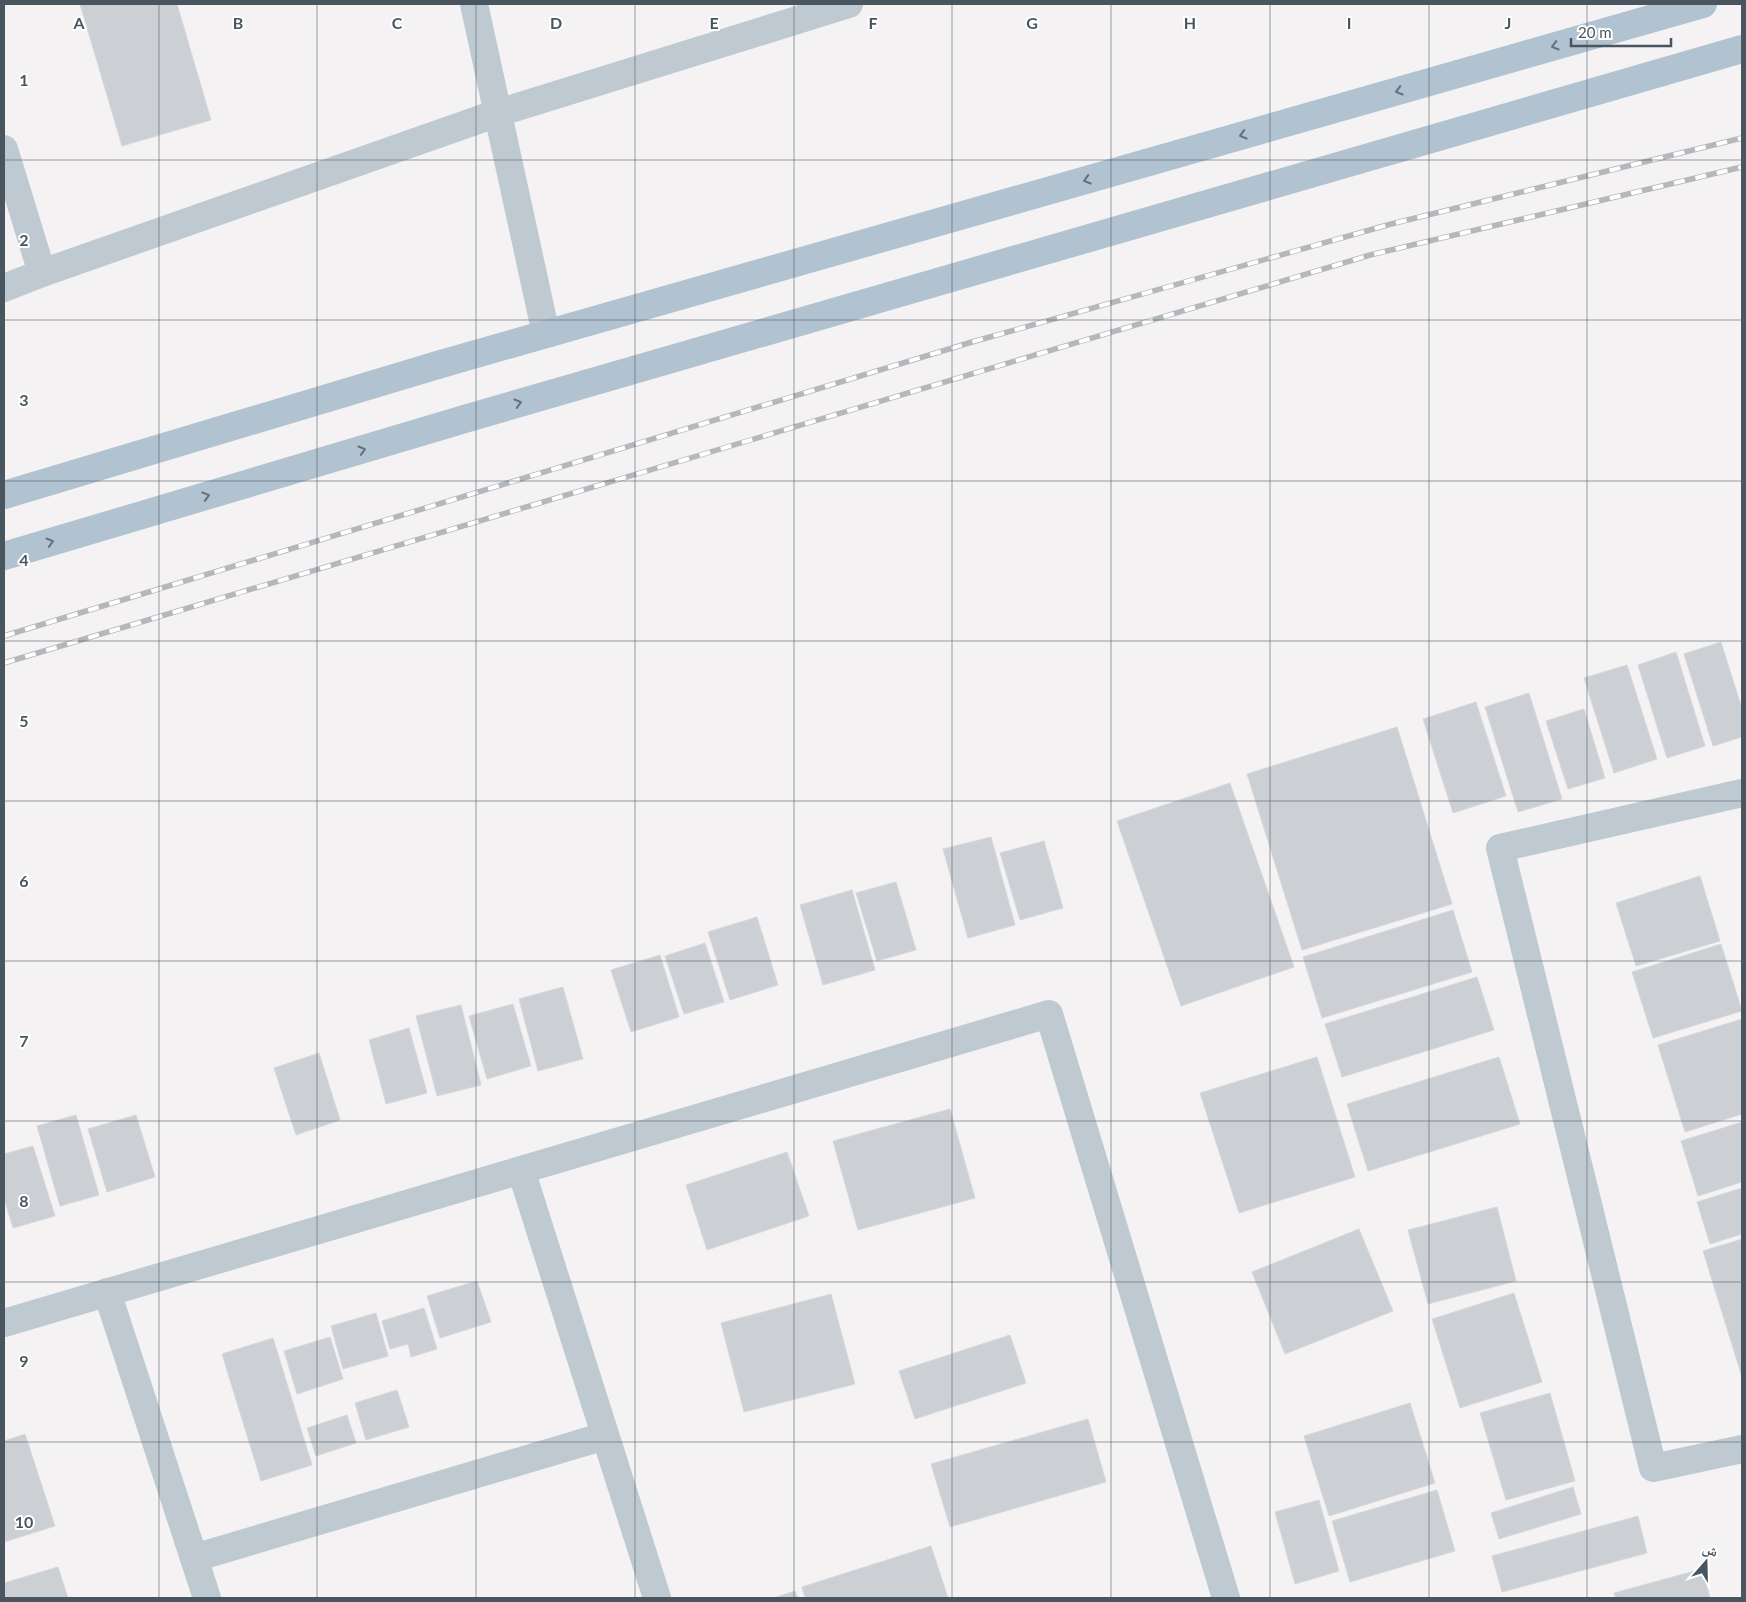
<svg xmlns="http://www.w3.org/2000/svg" width="1746" height="1602" viewBox="0 0 1746 1602" font-family="Lato,'Noto Naskh Arabic',sans-serif">
<style>
.building{fill:#cccfd4;stroke:#d6d8dd}
.lines{fill:none;stroke-linecap:round;stroke-linejoin:round}
.minor{stroke:#bfc9d1;stroke-width:28}
.major{stroke:#b1c2d0;stroke-width:28}
.rail-casing{stroke:#b4b7bc;stroke-width:5.5}
.rail{stroke:#fff;stroke-width:4;stroke-dasharray:11;stroke-linecap:butt}
.oneway{stroke:#63717c}
.grid{fill:none;stroke:#495660;stroke-width:1;stroke-opacity:0.55}
.grid-label{font-size:16px;text-anchor:middle;font-weight:bold;fill:#495660;stroke:#fff;stroke-width:4;stroke-linejoin:round;paint-order:stroke}
</style>
<rect width="100%" height="100%" fill="#f4f2f2"/>
<g class="building">
<polygon points="80,4 177,4 211,120 122,146"/>
<polygon points="1721,642 1742,709 1742,737 1713,746 1684,654"/>
<polygon points="1676,652 1705,746 1667,758 1638,665"/>
<polygon points="1627,665 1657,759 1614,773 1584,678"/>
<polygon points="1529,693 1562,799 1518,812 1485,707"/>
<polygon points="1476,702 1506,796 1453,813 1423,719"/>
<polygon points="1584,709 1605,778 1568,789 1546,721"/>
<polygon points="1397,727 1452,904 1302,950 1247,774"/>
<polygon points="1230,783 1294,967 1181,1006 1117,821"/>
<polygon points="991,837 1015,925 968,938 943,849"/>
<polygon points="1044,841 1063,908 1020,920 1000,853"/>
<polygon points="1700,876 1720,941 1636,966 1616,903"/>
<polygon points="896,882 916,950 877,961 856,893"/>
<polygon points="852,890 875,970 823,985 800,905"/>
<polygon points="1453,910 1472,972 1322,1018 1303,957"/>
<polygon points="757,917 778,985 730,1000 708,932"/>
<polygon points="705,943 724,1002 684,1014 665,956"/>
<polygon points="1721,944 1742,1011 1653,1038 1632,972"/>
<polygon points="660,955 679,1017 631,1032 611,970"/>
<polygon points="1477,977 1494,1030 1342,1077 1325,1024"/>
<polygon points="563,987 583,1059 538,1071 519,999"/>
<polygon points="513,1004 531,1066 487,1079 469,1016"/>
<polygon points="461,1005 481,1085 437,1096 416,1016"/>
<polygon points="1742,1019 1742,1114 1685,1132 1658,1045"/>
<polygon points="409,1028 427,1093 386,1104 369,1040"/>
<polygon points="319,1053 340,1120 296,1135 274,1068"/>
<polygon points="1317,1057 1355,1177 1239,1213 1200,1093"/>
<polygon points="1499,1057 1520,1124 1368,1171 1347,1104"/>
<polygon points="950,1109 975,1198 858,1230 833,1141"/>
<polygon points="76,1115 99,1195 60,1206 37,1126"/>
<polygon points="136,1115 155,1177 107,1192 88,1129"/>
<polygon points="1742,1122 1742,1182 1698,1196 1681,1141"/>
<polygon points="33,1146 55,1216 13,1228 4,1198 4,1154"/>
<polygon points="787,1152 809,1216 707,1250 686,1185"/>
<polygon points="1742,1188 1742,1234 1710,1244 1697,1202"/>
<polygon points="1497,1207 1516,1281 1428,1304 1408,1230"/>
<polygon points="1359,1229 1393,1311 1285,1354 1252,1272"/>
<polygon points="1742,1239 1742,1377 1703,1251"/>
<polygon points="477,1281 491,1322 440,1338 427,1296"/>
<polygon points="1514,1293 1542,1382 1460,1408 1432,1319"/>
<polygon points="831,1294 855,1384 744,1412 721,1323"/>
<polygon points="424,1308 437,1349 411,1357 408,1344 390,1349 382,1321"/>
<polygon points="376,1313 388,1356 343,1369 331,1326"/>
<polygon points="1010,1335 1026,1383 915,1419 899,1371"/>
<polygon points="330,1337 343,1379 297,1394 284,1351"/>
<polygon points="273,1338 312,1465 261,1481 222,1354"/>
<polygon points="397,1390 409,1427 366,1440 355,1403"/>
<polygon points="1550,1393 1575,1481 1506,1500 1480,1413"/>
<polygon points="1410,1403 1435,1483 1329,1516 1304,1436"/>
<polygon points="347,1415 356,1443 316,1456 307,1428"/>
<polygon points="1088,1419 1106,1482 950,1527 931,1464"/>
<polygon points="25,1434 55,1526 4,1542 4,1441"/>
<polygon points="1573,1487 1581,1514 1499,1539 1491,1513"/>
<polygon points="1437,1490 1455,1551 1350,1582 1332,1521"/>
<polygon points="1319,1500 1339,1571 1295,1584 1275,1512"/>
<polygon points="1638,1516 1647,1553 1502,1592 1492,1556"/>
<polygon points="931,1546 948,1598 805,1598 802,1587"/>
<polygon points="58,1567 68,1598 4,1598 4,1583"/>
<polygon points="1702,1569 1710,1598 1616,1598 1614,1593"/>
<polygon points="795,1591 798,1598 773,1598"/>
</g>
<g class="lines">
<g class="minor">
<polyline points="474,4 546,334"/>
<polyline points="4,149 42,273"/>
<polyline points="4,288 42,273 498,113 849,4"/>
<polyline points="1742,793 1500,848 1653,1468 1742,1449"/>
<polyline points="521,1170 657,1598"/>
<polyline points="107,1292 207,1598"/>
<polyline points="4,1323 1049,1014 1226,1598"/>
<polyline points="194,1558 605,1436"/>
</g>
<g class="major">
<polyline points="4,495 441,364 1703,4"/>
<polyline points="4,556 468,418 1742,49"/>
</g>
<defs>
<g id="rail">
<polyline points="4,636 972,342 1391,224 1742,138"/>
<polyline points="4,663 1370,255 1742,167"/>
</g>
</defs>
<use href="#rail" class="rail-casing"/>
<use href="#rail" class="rail"/>
</g>
<defs><path id="oneway-chevron" d="M-2-3.5L2.5 0L-2 3.5" fill="none" stroke-width="1.6" stroke-linecap="round" stroke-linejoin="round" transform="scale(1.25)"/></defs>
<g class="oneway">
<use href="#oneway-chevron" transform="translate(1555 46) rotate(164)"/>
<use href="#oneway-chevron" transform="translate(1399 91) rotate(164)"/>
<use href="#oneway-chevron" transform="translate(1243 135) rotate(164)"/>
<use href="#oneway-chevron" transform="translate(1087 180) rotate(164)"/>
<use href="#oneway-chevron" transform="translate(518 403) rotate(-16)"/>
<use href="#oneway-chevron" transform="translate(362 450) rotate(-17)"/>
<use href="#oneway-chevron" transform="translate(206 496) rotate(-17)"/>
<use href="#oneway-chevron" transform="translate(50 542) rotate(-17)"/>
</g>
<path class="grid" d="M159,4v1594M317,4v1594M476,4v1594M635,4v1594M794,4v1594M952,4v1594M1111,4v1594M1270,4v1594M1429,4v1594M1587,4v1594M4,160h1738M4,320h1738M4,481h1738M4,641h1738M4,801h1738M4,961h1738M4,1121h1738M4,1282h1738M4,1442h1738"/>
<g class="grid-label">
<text x="79" y="29">A</text>
<text x="238" y="29">B</text>
<text x="397" y="29">C</text>
<text x="556" y="29">D</text>
<text x="714" y="29">E</text>
<text x="873" y="29">F</text>
<text x="1032" y="29">G</text>
<text x="1190" y="29">H</text>
<text x="1349" y="29">I</text>
<text x="1508" y="29">J</text>
<text x="24" y="86">1</text>
<text x="24" y="246">2</text>
<text x="24" y="406">3</text>
<text x="24" y="566">4</text>
<text x="24" y="727">5</text>
<text x="24" y="887">6</text>
<text x="24" y="1047">7</text>
<text x="24" y="1207">8</text>
<text x="24" y="1367">9</text>
<text x="24" y="1528">10</text>
</g>
<rect width="1746" height="1602" fill="none" stroke="#495660" stroke-width="10"/>
<g transform="translate(1706 1562) rotate(20)" stroke="#ffffff" stroke-width="4" paint-order="stroke">
<path d="M0-4L9 19L0 12L-9 19Z" fill="#495660"/>
<text y="-8" font-size="14" font-weight="bold" text-anchor="middle" fill="#495660">ش</text>
</g>
<path d="M1571 38v8h100v-8" fill="none" stroke="#495660" stroke-width="2.5"/>
<text x="1578" y="38" font-size="15" fill="#495660" stroke="#ffffff" stroke-width="4" paint-order="stroke">20 m</text>
</svg>
